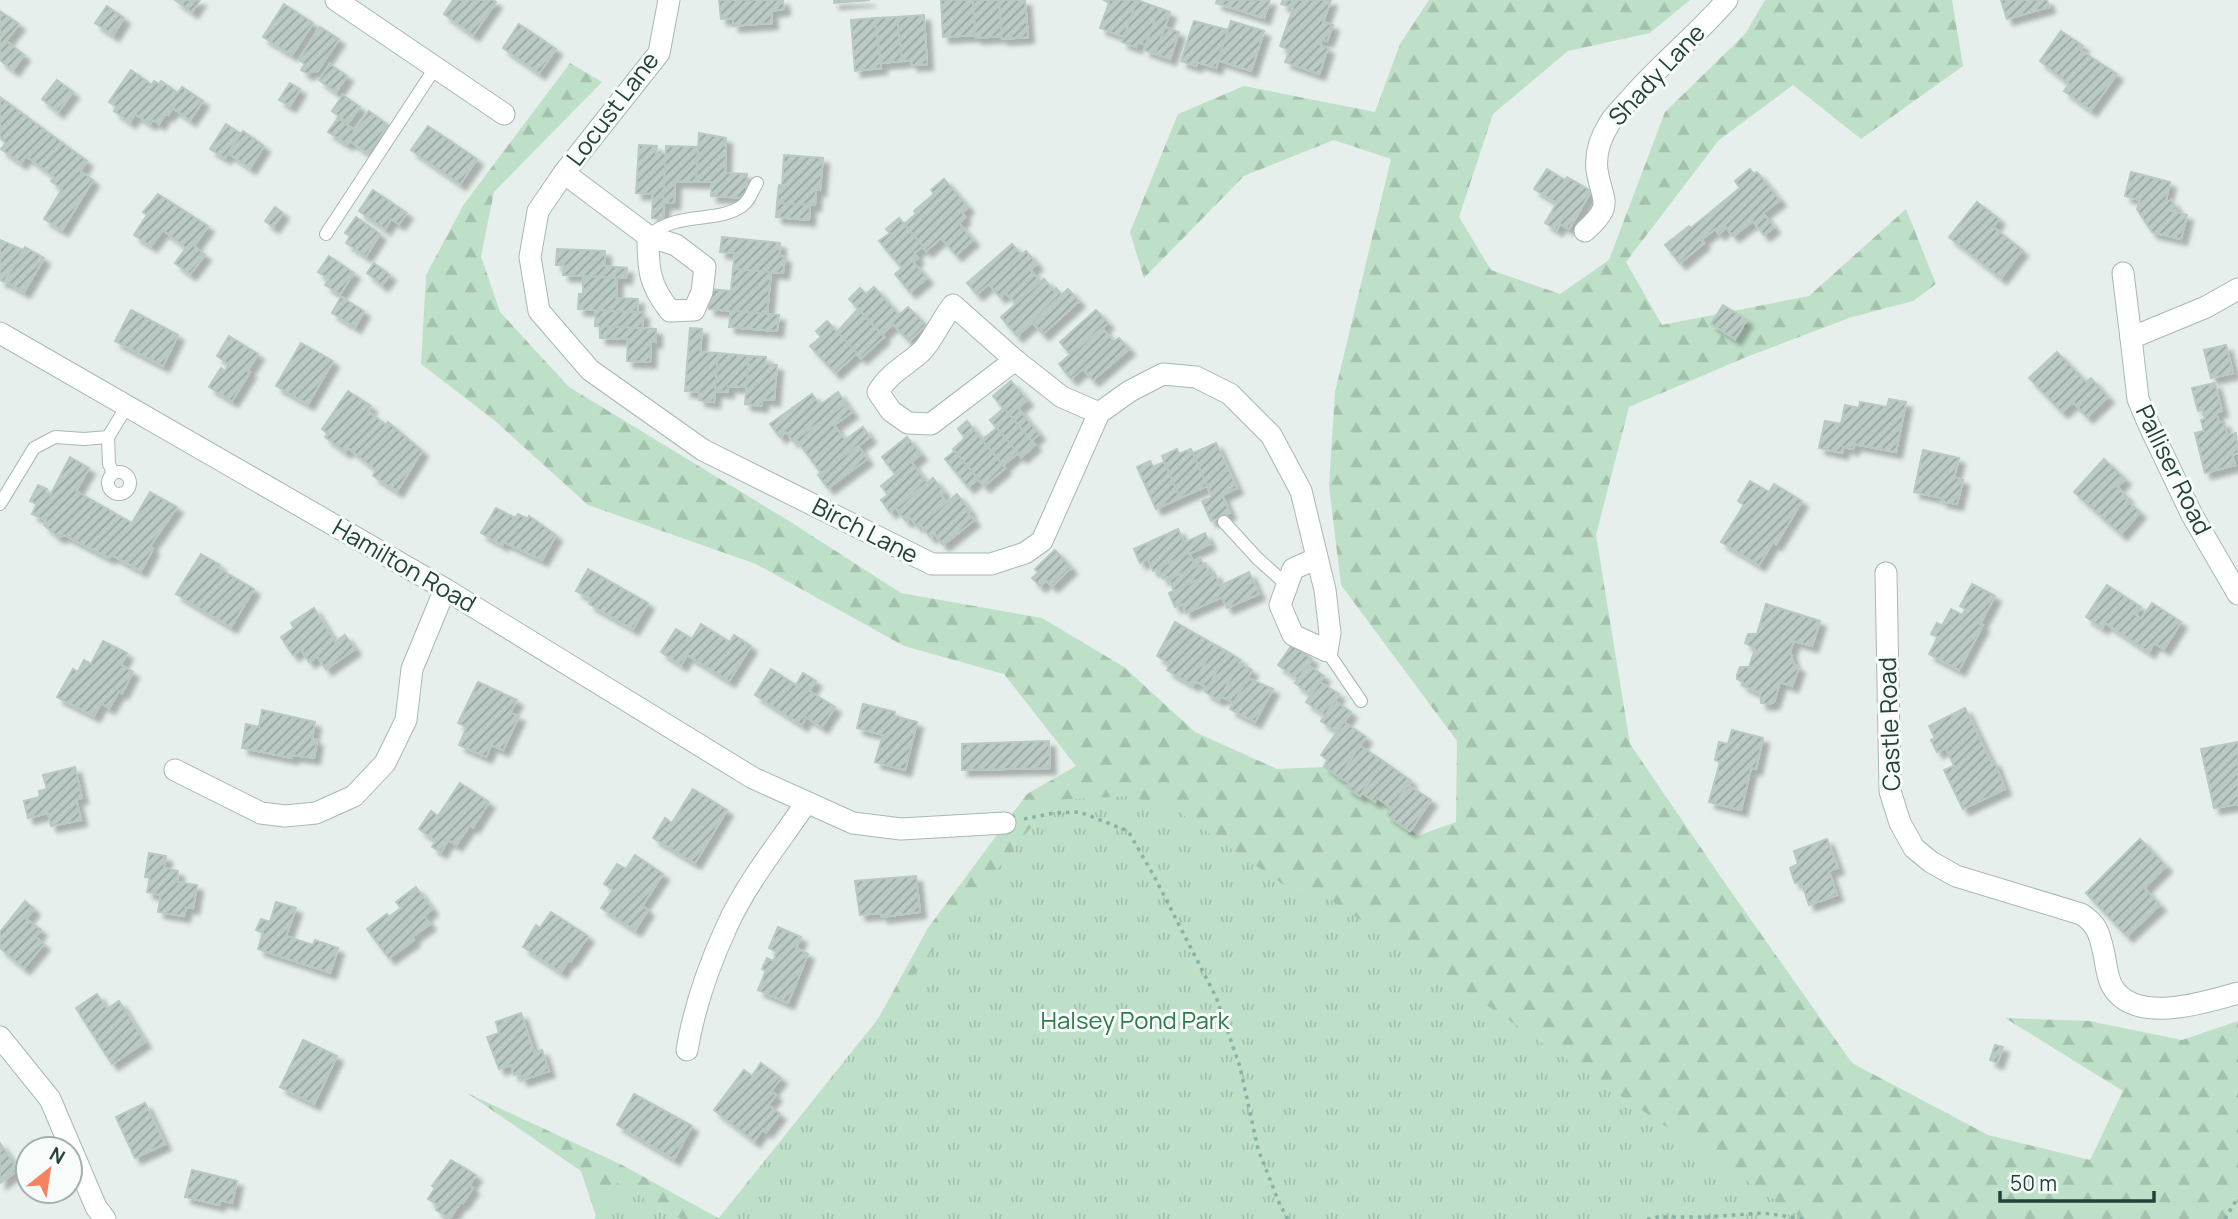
<svg xmlns="http://www.w3.org/2000/svg" width="2238" height="1219" viewBox="0 0 2238 1219" font-family="Manrope,sans-serif">
<style>
.forest{fill:url(#forest-firs)}
.park{fill:url(#park-tufts)}
.building{fill:url(#building-hatch);stroke:#b8c9c2;stroke-width:2;filter:url(#shadow)}
.lines{fill:none;stroke-linecap:round;stroke-linejoin:round}
.lane-casing{stroke:#a8b8b2;stroke-width:14}
.street-casing{stroke:#a8b8b2;stroke-width:23}
.path{stroke:#86b3a5;stroke-width:3.5;stroke-dasharray:3.5 5;stroke-linecap:butt}
.lane{stroke:#fff;stroke-width:12}
.street{stroke:#fff;stroke-width:21}
.labels{text-anchor:middle;stroke-width:6;stroke-linejoin:round;paint-order:stroke}
.street-label{font-size:24px;fill:#24423a;stroke:#f7fbf9}
.park-label{font-size:24px;fill:#2d7a4b;stroke:#f7fbf9}
</style>
<defs>
<pattern id="forest-firs" width="22" height="20" patternUnits="userSpaceOnUse" patternTransform="scale(1.75)"><rect width="22" height="20" fill="#bfe0c8"/><path d="M5 1l3.5 6h-7zM16 11l3.5 6h-7z" fill="#a4c1ad"/></pattern>
<pattern id="park-tufts" width="24" height="20" patternUnits="userSpaceOnUse" patternTransform="scale(1.75)"><rect width="24" height="20" fill="#bfe0c8"/><path d="M3 7l-1-3M5 7V3M7 7l1-3M15 17l-1-3M17 17v-4M19 17l1-3" fill="none" stroke="#a4c1ad"/></pattern>
<pattern id="building-hatch" width="6" height="6" patternUnits="userSpaceOnUse" patternTransform="scale(1.75)"><rect width="6" height="6" fill="#bbcac4"/><path d="M-1 1l2-2M0 6l6-6M5 7l2-2" fill="none" stroke="#98a6a0"/></pattern>
<filter id="shadow"><feDropShadow dx="6" dy="6" stdDeviation="2" flood-color="#0004"/></filter>
</defs>
<rect width="100%" height="100%" fill="#e6efeb"/>
<g class="forest">
<polygon points="1429,0 1690,0 1650,33 1568,51 1493,114 1459,217 1491,270 1560,294 1609,260 1665,112 1745,34 1765,0 1952,0 1963,66 1861,139 1793,85 1719,140 1626,262 1662,325 1809,296 1906,209 1936,284 1913,301 1849,318 1744,358 1629,407 1596,535 1630,744 1725,883 1852,1063 1988,1135 2090,1160 2123,1091 2005,1018 2089,1021 2182,1040 2238,1021 2238,1219 760,1219 813,1137 928,928 1027,794 1076,766 1004,674 904,646 756,564 588,505 494,420 421,364 426,275 464,204 570,63 602,82 494,192 481,256 500,312 569,387 789,521 901,593 1042,618 1124,667 1195,732 1277,769 1346,766 1417,836 1456,822 1457,741 1341,585 1329,486 1335,392 1391,159 1334,140 1244,176 1144,278 1130,232 1178,114 1244,86 1375,112 1400,44"/>
<polygon points="467,1093 622,1165 720,1219 597,1219 581,1171"/>
</g>
<g class="park">
<polygon points="1130,796 1179,812 1304,899 1316,890 1803,1219 718,1219 1053,800"/>
<polygon points="616,1182 681,1219 594,1219"/>
</g>
<g class="building">
<polygon points="175,0 200,0 192,12"/>
<polygon points="453,0 493,0 496,2 473,35 444,14"/>
<polygon points="719,0 783,0 784,9 771,11 772,23 733,26 733,18 721,19"/>
<polygon points="834,0 870,0 834,3"/>
<polygon points="941,0 973,0 975,35 943,37"/>
<polygon points="973,0 999,0 1002,36 976,38"/>
<polygon points="999,0 1025,0 1028,37 1002,39"/>
<polygon points="1104,0 1137,0 1124,37 1100,28 1109,3"/>
<polygon points="1137,0 1159,8 1146,45 1138,42 1136,47 1122,42"/>
<polygon points="1217,0 1270,0 1264,18 1216,3"/>
<polygon points="1283,0 1331,0 1323,22 1333,25 1327,41 1322,39 1320,45 1328,48 1319,74 1285,62 1290,50 1280,46 1293,8 1281,4"/>
<polygon points="2001,0 2047,0 2049,7 2007,19"/>
<polygon points="284,4 313,23 292,55 263,37"/>
<polygon points="107,6 124,18 113,35 95,23"/>
<polygon points="1159,8 1170,12 1155,54 1144,50"/>
<polygon points="0,11 19,24 6,41 24,55 13,70 0,60"/>
<polygon points="924,15 927,64 912,65 911,60 902,61 897,17"/>
<polygon points="897,17 902,61 881,63 875,18"/>
<polygon points="875,18 881,68 855,71 851,20"/>
<polygon points="1194,21 1228,30 1216,68 1197,62 1196,66 1181,61"/>
<polygon points="1231,21 1264,31 1251,71 1218,60"/>
<polygon points="519,24 556,49 539,73 503,48"/>
<polygon points="320,27 339,39 317,72 310,71 308,74 301,70 305,64 299,60"/>
<polygon points="1165,27 1179,32 1170,59 1155,54"/>
<polygon points="2061,31 2083,46 2080,50 2117,74 2091,110 2064,91 2069,84 2040,61"/>
<polygon points="330,64 347,76 336,92 319,80"/>
<polygon points="131,70 152,85 154,81 159,84 161,81 178,93 182,87 203,101 190,120 173,108 168,115 165,114 159,124 153,120 150,124 135,114 130,122 114,111 117,107 109,102"/>
<polygon points="57,80 73,92 58,112 42,99"/>
<polygon points="290,83 300,89 290,106 279,100"/>
<polygon points="343,95 360,107 348,123 332,111"/>
<polygon points="0,97 87,161 80,171 93,180 62,230 44,219 62,189 51,181 54,177 26,156 21,163 1,149 6,143 0,138"/>
<polygon points="369,111 388,125 368,153 350,141 347,144 328,132 338,118 354,130"/>
<polygon points="226,124 241,134 225,158 210,149"/>
<polygon points="428,126 477,159 460,184 411,150"/>
<polygon points="243,131 264,146 250,168 228,153"/>
<polygon points="699,133 726,138 725,173 747,174 746,198 711,196 712,182 696,182"/>
<polygon points="639,145 657,146 656,154 666,154 663,219 652,218 653,194 636,193"/>
<polygon points="666,146 698,147 696,182 675,181 674,203 663,203"/>
<polygon points="784,155 823,158 820,190 816,189 815,205 777,203 779,185 782,186"/>
<polygon points="1547,169 1565,180 1567,177 1591,191 1569,229 1560,224 1557,230 1545,223 1557,203 1534,189"/>
<polygon points="1750,169 1754,174 1757,172 1780,200 1763,213 1774,227 1764,235 1753,221 1733,236 1726,227 1719,234 1715,229 1701,240 1704,243 1680,263 1665,245 1689,226 1691,228 1740,188 1735,181"/>
<polygon points="2131,172 2170,182 2165,204 2171,200 2177,209 2172,211 2187,215 2181,239 2152,232 2137,209 2140,200 2125,196"/>
<polygon points="944,179 968,207 962,213 965,217 959,223 973,240 956,255 941,238 926,251 904,224 916,214 914,211 934,194 931,190"/>
<polygon points="373,190 407,213 399,224 391,219 385,229 359,211"/>
<polygon points="158,194 208,226 194,246 205,255 190,274 175,263 186,248 163,230 151,246 134,235 147,215 143,212"/>
<polygon points="1977,202 1999,219 1993,227 2022,250 2001,278 1949,237"/>
<polygon points="777,203 810,205 809,220 776,217"/>
<polygon points="275,207 283,213 273,227 265,221"/>
<polygon points="356,217 380,234 366,256 346,243 350,236 345,233"/>
<polygon points="899,218 923,246 914,253 918,258 913,262 927,278 910,292 895,274 902,268 879,241 890,233 886,229"/>
<polygon points="722,237 780,243 779,256 785,257 783,273 733,269 735,253 720,252"/>
<polygon points="0,240 23,250 4,282 0,280"/>
<polygon points="1012,244 1022,255 977,294 967,283"/>
<polygon points="25,247 44,258 24,292 5,281"/>
<polygon points="557,249 605,251 605,266 627,268 626,278 563,275 564,265 556,265"/>
<polygon points="1026,251 1037,264 1000,297 989,284"/>
<polygon points="329,256 354,273 340,294 325,285 329,279 318,272"/>
<polygon points="374,263 390,275 382,285 367,273"/>
<polygon points="733,269 771,272 767,314 709,309 710,289 731,291"/>
<polygon points="1030,270 1041,282 1016,304 1005,292"/>
<polygon points="583,276 617,278 616,298 638,299 637,312 578,309 579,294 583,294"/>
<polygon points="1044,279 1054,291 1056,288 1062,295 1017,336 1001,317"/>
<polygon points="874,287 899,315 908,307 926,325 909,341 893,324 882,334 849,299 860,288 866,294"/>
<polygon points="1068,289 1079,301 1043,334 1032,322"/>
<polygon points="341,297 364,311 355,327 332,313"/>
<polygon points="1723,305 1747,320 1735,339 1711,324"/>
<polygon points="858,309 884,337 861,358 837,332"/>
<polygon points="131,310 178,335 163,366 115,341"/>
<polygon points="596,310 643,313 642,328 595,326"/>
<polygon points="1096,310 1108,323 1071,355 1060,342"/>
<polygon points="731,311 779,315 777,331 729,327"/>
<polygon points="827,321 857,353 835,373 810,346 821,337 816,331"/>
<polygon points="600,326 656,329 656,342 651,341 650,362 627,361 628,339 600,338"/>
<polygon points="690,328 702,329 700,352 718,353 714,402 699,400 699,392 685,391"/>
<polygon points="1102,328 1114,342 1071,379 1059,364"/>
<polygon points="229,336 258,354 247,371 250,372 232,401 209,387 221,368 225,371 229,364 217,356"/>
<polygon points="1119,338 1129,349 1093,380 1083,369"/>
<polygon points="301,343 333,361 308,404 276,386"/>
<polygon points="2226,345 2233,373 2211,378 2204,350"/>
<polygon points="2057,352 2086,382 2091,378 2108,397 2087,417 2073,402 2062,412 2029,378"/>
<polygon points="718,353 749,356 747,387 728,386 728,392 715,391"/>
<polygon points="749,356 766,357 765,364 777,365 774,400 762,399 762,406 745,404"/>
<polygon points="1011,381 1027,400 1018,408 1039,434 1031,441 993,396"/>
<polygon points="2215,383 2222,411 2216,412 2219,423 2224,422 2227,435 2236,433 2238,453 2232,455 2235,465 2205,473 2195,433 2204,431 2201,420 2205,419 2203,409 2198,411 2192,388"/>
<polygon points="348,391 371,406 368,411 386,425 388,422 422,451 397,491 373,476 376,470 348,448 345,452 325,437 328,434 322,429"/>
<polygon points="838,392 846,404 793,441 786,432 780,437 770,424 812,394 820,405"/>
<polygon points="1889,399 1906,402 1896,452 1854,444 1853,449 1843,447 1842,453 1819,448 1825,421 1841,424 1845,405 1859,408 1860,402 1887,407"/>
<polygon points="846,404 852,412 834,425 845,440 863,427 870,437 821,473 796,439"/>
<polygon points="1004,408 1035,445 1021,457 990,420"/>
<polygon points="967,421 1005,468 984,486 953,449 965,438 958,429"/>
<polygon points="997,428 1018,453 1003,465 982,440"/>
<polygon points="907,437 921,454 896,475 882,457"/>
<polygon points="1216,443 1237,488 1222,495 1230,513 1211,521 1202,501 1212,497 1193,453"/>
<polygon points="858,446 867,459 828,488 818,475"/>
<polygon points="1177,449 1179,454 1191,449 1207,486 1180,498 1162,456"/>
<polygon points="1923,450 1959,458 1954,477 1963,480 1957,504 1941,501 1942,498 1914,492"/>
<polygon points="955,451 978,479 968,487 945,459"/>
<polygon points="70,457 89,468 76,491 132,523 150,492 177,507 150,546 153,549 141,571 112,555 109,558 65,535 58,537 44,525 46,520 32,514 37,504 30,501 38,485 47,489 45,492 50,496"/>
<polygon points="2104,459 2125,479 2117,487 2127,497 2125,499 2140,512 2121,534 2074,492"/>
<polygon points="1150,461 1153,467 1164,462 1180,498 1156,509 1137,467"/>
<polygon points="911,462 927,483 890,512 881,500 888,495 881,486"/>
<polygon points="933,478 944,492 941,495 947,503 917,526 910,518 906,521 896,508"/>
<polygon points="1750,481 1769,492 1774,484 1802,501 1776,544 1773,542 1759,565 1721,542 1744,505 1738,501"/>
<polygon points="957,494 970,511 968,513 974,520 943,545 935,534 930,537 920,524"/>
<polygon points="496,508 515,518 518,514 528,519 529,516 556,535 542,560 504,542 502,545 481,533"/>
<polygon points="1178,529 1184,543 1205,533 1210,544 1153,571 1148,559 1140,563 1134,549"/>
<polygon points="1055,550 1071,568 1052,586 1046,580 1040,586 1032,578 1038,573 1035,569"/>
<polygon points="1189,553 1193,562 1200,558 1203,564 1169,579 1167,577 1163,579 1158,568"/>
<polygon points="201,554 220,565 218,568 254,589 231,627 176,594"/>
<polygon points="1205,563 1209,574 1174,591 1169,579"/>
<polygon points="588,569 648,603 633,629 589,604 592,599 576,591"/>
<polygon points="1214,572 1220,586 1249,572 1259,594 1227,608 1222,597 1186,613 1182,604 1175,607 1169,593"/>
<polygon points="1972,584 1995,596 1980,624 1983,625 1959,670 1929,654 1938,637 1931,634 1937,623 1942,626 1951,609 1962,615 1966,609 1960,606"/>
<polygon points="2107,585 2141,607 2136,615 2141,619 2152,603 2181,622 2164,649 2154,643 2149,652 2105,623 2102,628 2086,617"/>
<polygon points="1766,604 1820,621 1812,646 1794,641 1790,651 1794,665 1799,667 1792,686 1780,682 1774,702 1769,704 1761,703 1760,693 1742,685 1743,682 1737,679 1737,675 1740,667 1749,667 1755,649 1745,643 1748,634 1757,634"/>
<polygon points="314,608 335,642 345,635 355,649 326,669 317,656 309,662 301,649 293,655 281,637 294,628 291,623"/>
<polygon points="1175,622 1215,645 1193,685 1167,670 1170,664 1157,656"/>
<polygon points="701,624 730,642 734,635 751,646 729,681 687,655 681,665 661,652 676,629 692,639"/>
<polygon points="103,641 127,653 121,665 133,672 122,693 119,691 109,708 101,703 94,716 57,697 73,669 78,672 84,660 91,664"/>
<polygon points="1215,645 1228,652 1208,688 1195,681"/>
<polygon points="1292,645 1312,659 1298,679 1278,665"/>
<polygon points="1228,652 1241,660 1219,700 1205,692"/>
<polygon points="1239,663 1252,670 1234,703 1221,696"/>
<polygon points="1308,665 1324,676 1311,695 1295,683"/>
<polygon points="771,669 796,685 803,673 816,681 809,691 835,707 822,727 806,717 802,725 755,695"/>
<polygon points="1248,678 1273,689 1255,722 1230,709"/>
<polygon points="478,682 517,700 510,713 519,716 503,750 491,745 486,757 459,745 467,727 458,723"/>
<polygon points="1320,682 1339,694 1325,715 1306,702"/>
<polygon points="1335,701 1351,712 1337,732 1321,721"/>
<polygon points="863,704 895,712 894,716 917,722 905,770 875,762 883,735 857,728"/>
<polygon points="1965,708 1991,762 1994,761 2005,789 1963,809 1944,770 1954,766 1946,748 1937,752 1931,740 1935,738 1929,726"/>
<polygon points="262,710 315,722 312,739 317,740 314,758 292,755 292,758 242,748 246,724 259,727"/>
<polygon points="1344,722 1366,737 1339,777 1324,766 1328,760 1321,755"/>
<polygon points="1732,730 1763,738 1756,769 1751,768 1741,810 1709,802 1720,762 1715,760 1719,742 1728,744"/>
<polygon points="1049,741 1050,768 962,770 962,744"/>
<polygon points="2238,742 2238,804 2214,808 2201,749"/>
<polygon points="1360,746 1383,761 1360,796 1346,787 1349,783 1339,777"/>
<polygon points="1383,761 1411,781 1392,808 1377,798 1375,802 1362,793"/>
<polygon points="75,767 82,798 76,799 81,820 51,826 48,813 28,818 24,801 40,797 39,791 47,789 43,775"/>
<polygon points="460,783 489,802 473,827 470,825 456,845 448,840 441,852 432,847 436,841 419,829 431,811 438,816"/>
<polygon points="1408,785 1431,800 1410,831 1387,815"/>
<polygon points="693,789 727,810 695,863 653,838 665,818 672,823"/>
<polygon points="1827,839 1838,868 1829,871 1837,895 1809,905 1801,881 1795,883 1790,868 1798,864 1794,851"/>
<polygon points="2140,839 2166,866 2144,888 2160,905 2127,936 2086,893"/>
<polygon points="149,853 166,856 164,868 178,871 177,882 197,885 193,908 186,907 184,916 158,912 161,895 147,892 150,878 145,877"/>
<polygon points="635,855 663,874 642,906 648,910 635,930 601,908 613,890 604,884 617,864 626,869"/>
<polygon points="916,876 920,912 882,917 881,913 860,915 855,881"/>
<polygon points="416,887 432,909 424,916 430,924 412,937 414,940 389,958 367,929 387,914 389,917 401,908 396,902"/>
<polygon points="25,901 34,909 26,919 41,930 35,937 44,944 24,968 0,948 0,932"/>
<polygon points="276,902 296,908 286,936 313,945 315,940 338,948 330,973 258,949 263,933 256,930 261,919 270,922"/>
<polygon points="551,912 588,936 571,961 569,959 561,972 523,947 536,925 540,928"/>
<polygon points="778,927 801,937 796,948 808,954 788,1003 758,990 766,971 762,969 767,958 773,961 777,952 769,948"/>
<polygon points="97,994 107,1009 119,1001 145,1042 112,1064 76,1008"/>
<polygon points="521,1013 534,1052 542,1050 549,1071 522,1080 520,1073 514,1075 511,1065 499,1069 487,1037 499,1033 496,1022"/>
<polygon points="303,1040 337,1056 314,1104 280,1087"/>
<polygon points="1995,1045 2003,1047 1997,1063 1990,1060"/>
<polygon points="761,1063 781,1078 771,1091 776,1095 768,1105 780,1114 766,1132 763,1129 754,1141 714,1110 744,1070 752,1076"/>
<polygon points="634,1094 692,1126 674,1159 617,1125"/>
<polygon points="145,1103 165,1144 135,1158 116,1117"/>
<polygon points="0,1143 18,1170 0,1183"/>
<polygon points="451,1160 476,1175 469,1186 473,1188 463,1203 461,1202 450,1218 436,1210 438,1205 428,1199 435,1188 432,1186"/>
<polygon points="192,1170 237,1181 232,1203 220,1200 219,1205 185,1197"/>
</g>
<g class="lines">
<defs>
<g id="lane">
<polyline points="326,234 435,68"/>
<path d="M648,236c32,-26 68,-12 94,-30 8,-6 10,-15 15,-23"/>
<polyline points="108,437 109,464 113,473"/>
<circle cx="119" cy="483" r="11"/>
<polyline points="0,504 34,448 55,437 84,439 108,437 127,406"/>
<polyline points="1224,522 1258,559 1287,585"/>
<polyline points="1327,651 1361,701"/>
</g>
<g id="street">
<polyline points="336,0 504,114"/>
<polyline points="669,0 659,53 564,173 538,211 530,257 539,311 590,370 703,450 932,564 991,564 1025,553 1042,541 1099,413 1130,391 1163,374 1196,377 1230,394 1271,435 1301,491 1325,590 1330,633 1327,651 1293,635 1280,605 1293,569 1317,558"/>
<path d="M564,173l84,63 28,9 29,22 -3,25 -8,18 -24,1c-21,-26 -22,-42 -22,-75"/>
<path d="M1585,231c30,-27 17,-29 12,-61 -2,-16 4,-33 12,-46 5,-9 14,-17 21,-25 30,-35 67,-64 97,-99"/>
<polyline points="2123,273 2131,338"/>
<polyline points="2238,289 2206,307 2131,338 2138,399 2149,425 2192,515 2238,594"/>
<path d="M953,305l62,55 -84,64 -23,-1 -17,-12 -13,-19c11,-19 29,-27 44,-41 10,-10 21,-34 31,-46z"/>
<polyline points="0,333 445,589 753,778 853,823 901,829 1005,823"/>
<polyline points="1015,360 1062,397 1099,413"/>
<path d="M1886,573l4,218 10,32 14,25 17,14 25,14 125,38c17,10 19,22 23,40 2,10 3,23 8,32 22,39 92,17 126,7"/>
<polyline points="175,770 261,813 285,816 316,813 354,796 385,763 406,720 412,669 445,589"/>
<polyline points="0,1037 50,1099 96,1207 105,1219"/>
<path d="M687,1050c7,-42 22,-85 40,-124 20,-44 52,-83 79,-123"/>
</g>
</defs>
<use href="#lane" class="lane-casing"/>
<use href="#street" class="street-casing"/>
<g class="path">
<polyline points="1024,819 1054,813 1080,812 1128,831 1154,876 1216,997 1240,1067 1258,1149 1280,1205 1288,1219"/>
<polyline points="1647,1219 1658,1217 1707,1217 1763,1213 1805,1219"/>
<polyline points="2225,1219 2238,1197"/>
</g>
<use href="#lane" class="lane"/>
<use href="#street" class="street"/>
</g>
<g class="labels">
<g class="street-label">
<text transform="translate(1657 75) rotate(-47)" y="8">Shady Lane</text>
<text transform="translate(613 109) rotate(-53)" y="8">Locust Lane</text>
<text transform="translate(2173 470) rotate(64)" y="8">Palliser Road</text>
<text transform="translate(865 531) rotate(27)" y="8">Birch Lane</text>
<text transform="translate(404 566) rotate(30)" y="8">Hamilton Road</text>
<text transform="translate(1890 724) rotate(-92)" y="8">Castle Road</text>
</g>
<g class="park-label">
<text x="1135" y="1029">Halsey Pond Park</text>
</g>
</g>
<g transform="translate(49 1170) rotate(30)"><circle r="33" fill="#f7fbf9" stroke="#a3b1ad" stroke-width="2"/>
<path d="M0-5L12 26L0 18L-12 26Z" fill="#f4845f"/>
<text y="-10" font-size="19" font-weight="bold" text-anchor="middle" fill="#24423a">N</text>
</g>
<path d="M2000 1191v10h154v-10" fill="none" stroke="#24423a" stroke-width="3.5"/>
<text x="2010" y="1191" font-size="21" fill="#24423a" stroke="#f7fbf9" stroke-width="5" paint-order="stroke">50 m</text>
</svg>
